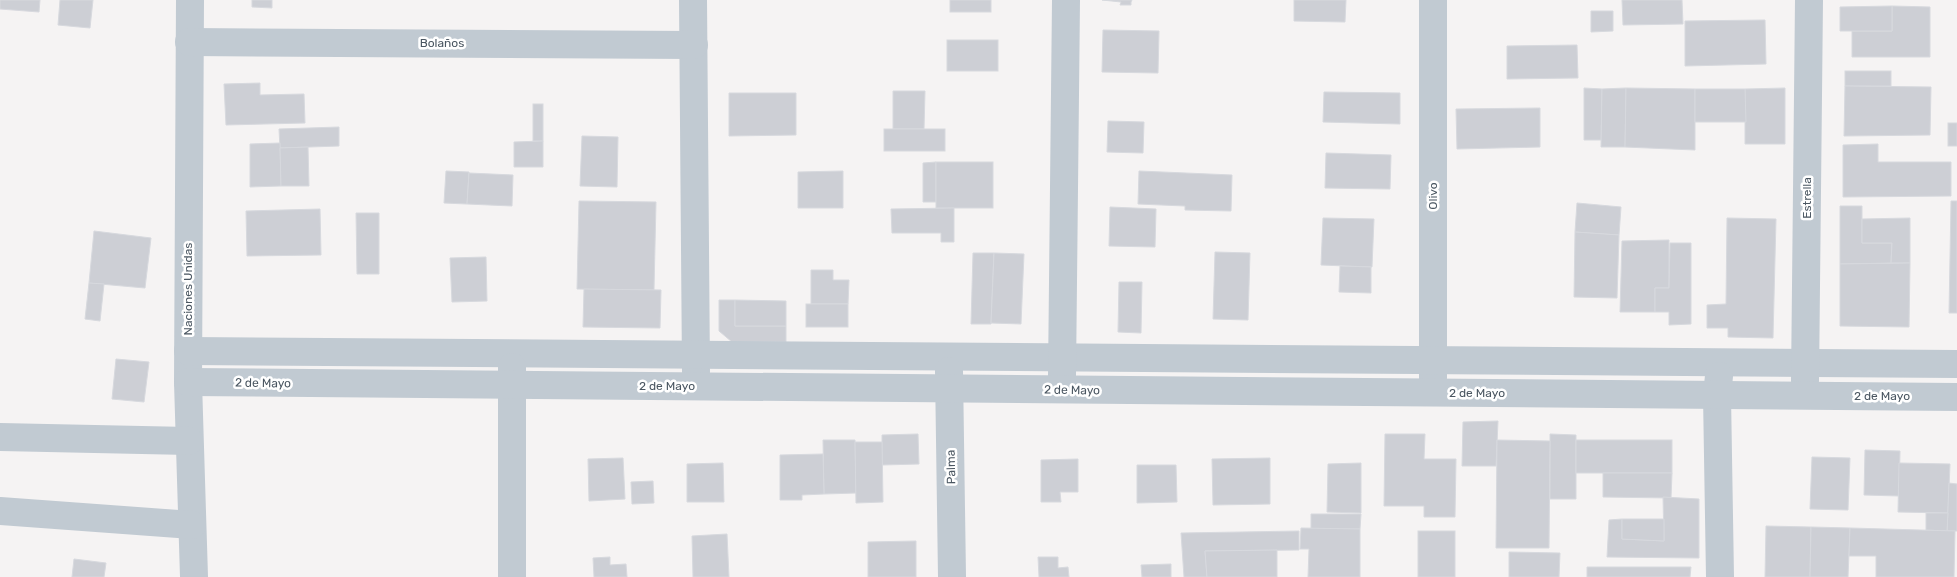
<svg xmlns="http://www.w3.org/2000/svg" width="1957" height="577" viewBox="0 0 1957 577" font-family="Rubik,sans-serif">
<style>
.building{fill:#cdcfd5;stroke:#d7d9de}
.lines{fill:none;stroke-linecap:round;stroke-linejoin:round}
.minor{stroke:#c1cad2;stroke-width:28}
.labels{text-anchor:middle;stroke-width:5;stroke-linejoin:round;paint-order:stroke}
.street-label{font-size:12px;fill:#4a5661;stroke:#fff}
</style>
<rect width="100%" height="100%" fill="#f5f3f3"/>
<g class="building">
<polygon points="0,0 40,0 39,12 0,9"/>
<polygon points="60,0 93,0 90,28 58,25"/>
<polygon points="252,0 272,0 272,8 252,7"/>
<rect x="950" y="0" width="41" height="12"/>
<polygon points="1102,0 1132,0 1131,2 1131,5 1120,5 1121,2"/>
<polygon points="1294,0 1346,0 1345,22 1294,21"/>
<polygon points="1622,0 1682,0 1683,24 1623,25"/>
<polygon points="1892,6 1930,7 1930,57 1852,57 1852,31 1892,31"/>
<polygon points="1892,6 1892,31 1840,31 1840,7"/>
<polygon points="1591,11 1613,11 1613,31 1591,32"/>
<polygon points="1765,20 1766,64 1685,66 1685,21"/>
<polygon points="1103,30 1159,31 1158,73 1102,72"/>
<rect x="947" y="40" width="51" height="31"/>
<polygon points="1577,45 1578,78 1507,79 1507,46"/>
<rect x="1845" y="71" width="46" height="15"/>
<polygon points="260,83 260,95 304,94 305,123 226,125 224,84"/>
<polygon points="1845,86 1931,87 1930,135 1844,136"/>
<polygon points="1584,88 1602,89 1601,140 1584,140"/>
<polygon points="1626,88 1625,147 1601,147 1602,89"/>
<polygon points="1626,88 1695,89 1695,150 1625,147"/>
<polygon points="1785,88 1785,144 1745,144 1745,89"/>
<polygon points="1695,89 1745,89 1746,122 1695,122"/>
<polygon points="893,91 925,91 924,129 893,129"/>
<polygon points="1324,92 1400,93 1400,124 1323,122"/>
<polygon points="729,93 796,93 796,135 729,136"/>
<rect x="533" y="104" width="10" height="37"/>
<polygon points="1540,108 1540,147 1457,149 1456,109"/>
<polygon points="1108,121 1144,122 1143,153 1107,152"/>
<rect x="1948" y="123" width="9" height="23"/>
<polygon points="339,127 339,146 280,148 279,129"/>
<rect x="884" y="129" width="61" height="22"/>
<polygon points="582,136 618,137 617,187 580,186"/>
<polygon points="543,141 543,167 514,167 514,142"/>
<polygon points="280,143 281,186 250,187 250,144"/>
<polygon points="1878,144 1878,162 1951,162 1951,196 1843,197 1843,145"/>
<polygon points="308,147 309,186 281,186 280,148"/>
<polygon points="1326,153 1391,155 1390,189 1325,188"/>
<polygon points="936,162 936,202 923,202 923,163"/>
<rect x="936" y="162" width="57" height="46"/>
<polygon points="446,171 469,172 467,204 444,203"/>
<polygon points="843,171 843,208 798,208 798,172"/>
<polygon points="1139,171 1232,175 1231,211 1185,210 1185,206 1138,204"/>
<polygon points="469,173 513,175 512,206 467,204"/>
<polygon points="579,201 656,202 654,290 577,289"/>
<polygon points="1951,201 1957,201 1957,313 1949,313"/>
<polygon points="1577,203 1621,207 1619,235 1575,232"/>
<polygon points="1840,206 1862,206 1862,243 1892,243 1891,263 1840,264"/>
<polygon points="1110,207 1156,209 1155,247 1109,246"/>
<polygon points="954,208 954,242 941,242 941,233 892,233 891,209"/>
<polygon points="320,209 321,255 247,256 246,211"/>
<polygon points="356,213 379,213 379,274 357,274"/>
<polygon points="1323,218 1374,219 1372,267 1321,265"/>
<polygon points="1727,218 1776,219 1773,338 1728,337 1728,328 1707,328 1707,305 1726,304"/>
<polygon points="1910,218 1910,263 1891,263 1892,243 1862,243 1862,219"/>
<polygon points="94,231 151,238 145,288 89,283"/>
<polygon points="1575,232 1619,235 1617,298 1574,297"/>
<polygon points="1669,240 1669,288 1655,288 1655,312 1620,312 1622,241"/>
<polygon points="1670,243 1691,243 1691,324 1669,325 1669,312 1655,312 1655,288 1669,288"/>
<polygon points="1215,252 1250,253 1248,320 1213,319"/>
<polygon points="973,253 994,253 991,324 971,324"/>
<polygon points="994,253 1024,254 1021,324 991,323"/>
<polygon points="486,257 487,301 452,302 450,258"/>
<polygon points="1910,263 1909,327 1840,326 1840,264"/>
<polygon points="1340,266 1371,267 1371,293 1339,292"/>
<polygon points="811,270 833,270 833,280 849,280 848,304 811,304"/>
<polygon points="1119,282 1142,282 1141,333 1118,332"/>
<polygon points="89,283 104,284 100,321 85,319"/>
<polygon points="584,289 661,290 660,328 583,327"/>
<polygon points="719,300 735,300 735,326 786,326 786,342 732,342 719,331"/>
<polygon points="735,300 786,301 786,326 735,326"/>
<rect x="806" y="304" width="42" height="23"/>
<polygon points="116,359 149,362 144,402 112,399"/>
<polygon points="1498,421 1496,466 1462,466 1463,422"/>
<polygon points="918,434 919,464 882,465 882,435"/>
<polygon points="1385,434 1425,434 1424,459 1456,459 1455,517 1424,517 1424,506 1384,506"/>
<polygon points="1550,434 1576,435 1576,499 1550,499"/>
<polygon points="823,440 855,440 856,493 824,494"/>
<polygon points="1497,440 1550,441 1549,548 1496,548"/>
<rect x="1576" y="440" width="96" height="33"/>
<polygon points="855,442 882,442 883,502 856,503"/>
<polygon points="1865,450 1900,451 1899,496 1864,495"/>
<polygon points="823,454 824,494 802,495 802,500 780,500 780,455"/>
<polygon points="1812,457 1850,458 1848,510 1810,509"/>
<polygon points="623,458 625,499 589,501 588,459"/>
<polygon points="1270,458 1270,504 1213,505 1212,459"/>
<polygon points="1078,459 1078,492 1060,492 1061,502 1041,502 1041,460"/>
<polygon points="723,463 724,502 687,502 687,464"/>
<polygon points="1361,463 1361,513 1327,512 1328,464"/>
<polygon points="1899,463 1950,464 1948,513 1898,512"/>
<polygon points="1137,465 1176,465 1177,502 1137,503"/>
<polygon points="1603,473 1672,473 1671,498 1603,497"/>
<polygon points="653,481 654,503 632,504 631,482"/>
<polygon points="1949,483 1957,484 1957,531 1947,531"/>
<polygon points="1663,497 1699,499 1699,558 1607,557 1609,520 1622,519 1622,539 1664,541"/>
<polygon points="1926,513 1948,513 1947,531 1926,530"/>
<polygon points="1311,514 1361,514 1360,529 1311,529"/>
<polygon points="1622,519 1664,519 1664,541 1622,539"/>
<polygon points="1766,526 1811,527 1810,577 1765,577"/>
<polygon points="1811,527 1850,528 1848,577 1810,577"/>
<polygon points="1301,528 1360,529 1360,577 1308,577 1309,549 1300,549"/>
<polygon points="1850,528 1955,531 1954,577 1876,577 1876,556 1849,556"/>
<polygon points="1299,531 1299,550 1205,551 1207,577 1184,577 1181,533"/>
<rect x="1418" y="531" width="37" height="46"/>
<polygon points="727,534 729,577 693,577 692,536"/>
<polygon points="916,541 916,577 868,577 868,542"/>
<polygon points="1277,550 1277,577 1207,577 1205,551"/>
<polygon points="1509,552 1560,553 1559,577 1509,577"/>
<polygon points="610,557 610,565 626,564 627,577 594,577 593,558"/>
<polygon points="1038,557 1058,557 1058,568 1068,567 1069,577 1039,577"/>
<polygon points="74,559 106,563 104,577 72,577"/>
<polygon points="1171,564 1171,577 1142,577 1141,565"/>
<polygon points="1587,567 1691,567 1690,577 1587,577"/>
</g>
<g class="lines">
<g class="minor">
<polyline points="190,0 188,382 194,577"/>
<polyline points="693,0 696,372"/>
<polyline points="1433,0 1433,378"/>
<polyline points="189,42 694,45"/>
<polyline points="188,351 1957,364"/>
<polyline points="512,367 512,577"/>
<polyline points="949,371 952,577"/>
<polyline points="1062,376 1066,0"/>
<polyline points="1719,376 1717,395 1720,577"/>
<polyline points="1805,381 1809,0"/>
<polyline points="188,382 1957,397"/>
<polyline points="0,437 189,441"/>
<polyline points="0,511 192,525"/>
</g>
</g>
<g class="labels">
<g class="street-label">
<text x="442" y="47">Bolaños</text>
<text transform="translate(1433 196) rotate(-90)" y="4">Olivo</text>
<text transform="translate(1807 198) rotate(-90)" y="4">Estrella</text>
<text transform="translate(188 289) rotate(-90)" y="4">Naciones Unidas</text>
<text transform="translate(263 383) rotate(1)" y="4">2 de Mayo</text>
<text x="667" y="390">2 de Mayo</text>
<text transform="translate(1072 390) rotate(1)" y="4">2 de Mayo</text>
<text x="1477" y="397">2 de Mayo</text>
<text x="1882" y="400">2 de Mayo</text>
<text transform="translate(951 467) rotate(-91)" y="4">Palma</text>
</g>
</g>
</svg>
